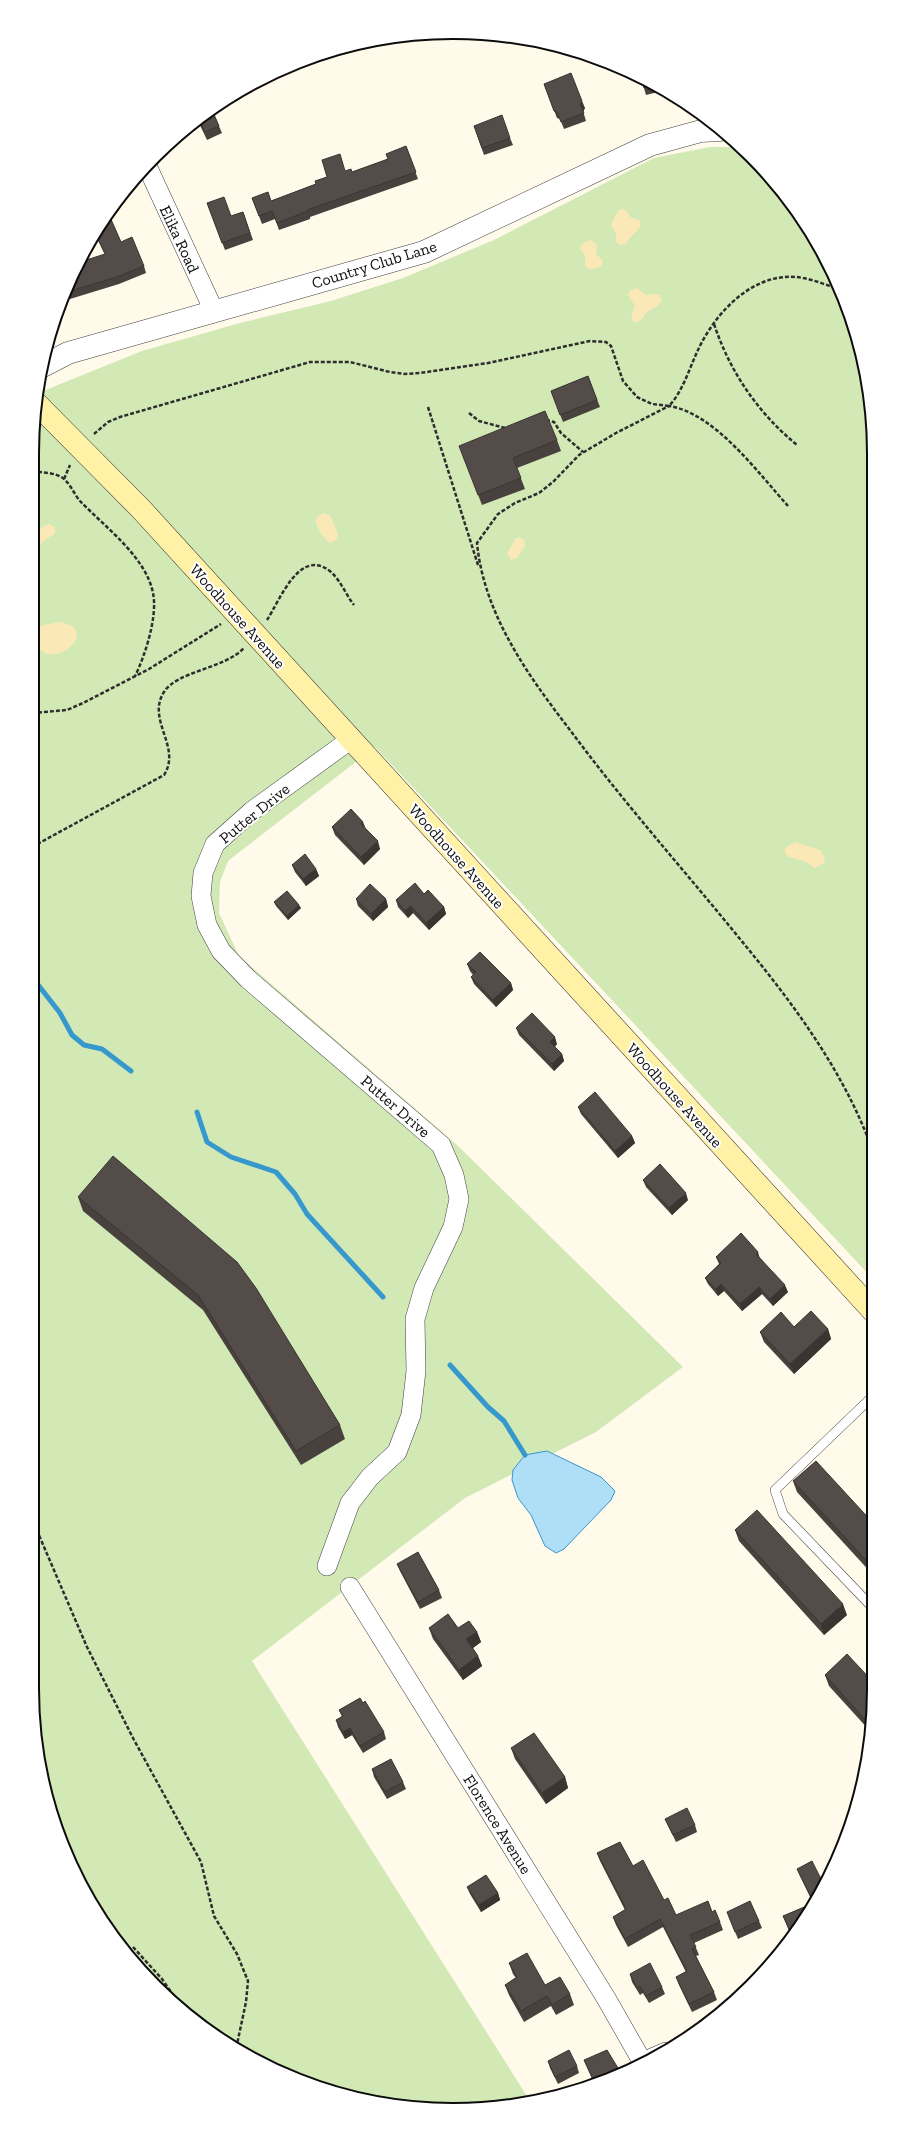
<svg xmlns="http://www.w3.org/2000/svg" width="906" height="2142" viewBox="0 0 906 2142" font-family="'Zilla Slab',serif">
<style>
.green{fill:#d2e9b5}
.sand{fill:#fbe8b7}
.water{fill:#afdff6;stroke:#3698cd}
.lines{fill:none;stroke-linecap:round;stroke-linejoin:round}
.stream{stroke:#3698cd;stroke-width:5}
.service-casing{stroke:#3f3f3f;stroke-width:10}
.minor-casing{stroke:#3f3f3f;stroke-width:20}
.tertiary-casing{stroke:#3f3f3f;stroke-width:23}
.secondary-casing{stroke:#2e2e2e;stroke-width:23}
.path{stroke:#2e2e2e;stroke-width:2.5;stroke-dasharray:4 2;stroke-linecap:butt}
.service{stroke:#fff;stroke-width:9}
.minor{stroke:#fff;stroke-width:19}
.tertiary{stroke:#fff;stroke-width:22}
.secondary{stroke:#fff1a5;stroke-width:22}
.wall{fill:#48413e}
.shaded-wall{fill:#3b3532}
.building{fill:#544c48;stroke:#3b3532}
.labels{text-anchor:middle;stroke-width:4;stroke-linejoin:round;paint-order:stroke}
.street-label{font-size:16px;fill:#0c0c0c;stroke:#fff}
.rim{fill:none;stroke:#0c0c0c;stroke-width:2}
</style>
<rect width="100%" height="100%" fill="#fffaea"/>
<polygon class="green" points="710,147 740,147 751,155 787,197 842,292 870,398 873,1279 375,747 228,861 220,882 219,913 239,956 457,1145 683,1367 596,1432 465,1498 252,1661 530,2101 508,2106 453,2110 371,2102 292,2078 242,2053 176,2006 136,1966 88,1899 54,1825 40,1771 32,1689 32,453 38,393 142,351 240,323 331,301 403,278 494,240 654,158"/>
<g class="sand">
<path d="M622,209l5,2 3,6 9,3 2,4c-2,8 -10,10 -15,20l-6,1 -4,-3v-8l-5,-9 7,-14z"/>
<polygon points="591,240 597,245 596,254 603,261 601,266 590,270 585,266 585,256 580,248 584,242"/>
<polygon points="637,288 646,295 659,294 662,300 659,305 648,311 641,320 635,323 631,318 635,306 628,295 630,290"/>
<path d="M324,513l6,2 8,19 -1,5 -6,4c-6,-1 -17,-19 -15,-24 1,-2 5,-5 8,-6z"/>
<polygon points="49,524 55,527 55,533 40,544 32,559 32,532"/>
<polygon points="519,537 524,540 525,546 517,558 511,560 507,554 515,539"/>
<path d="M58,622c52,7 -19,61 -24,12l6,-8z"/>
<polygon points="795,842 820,850 825,858 823,864 815,868 804,861 789,857 785,853 785,848"/>
</g>
<polygon class="water" points="547,1451 601,1477 615,1491 611,1500 564,1549 556,1553 545,1546 531,1515 518,1498 512,1480 513,1470 525,1455"/>
<g class="lines">
<g class="stream">
<polyline points="32,977 60,1013 72,1035 84,1045 102,1049 131,1071"/>
<polyline points="197,1112 207,1142 231,1157 276,1172 295,1194 307,1214 383,1297"/>
<polyline points="450,1365 488,1407 504,1421 525,1455"/>
</g>
<defs>
<g id="service">
<polyline points="873,1396 775,1490 783,1514 874,1609"/>
<polyline points="874,1623 871,1641 874,1644"/>
</g>
<g id="minor">
<polyline points="147,166 214,311"/>
<polyline points="327,1566 350,1503 370,1477 397,1452 411,1415 416,1371 415,1319 424,1288 453,1227 459,1199 454,1175 441,1145 248,979 221,951 207,925 201,896 203,873 215,844 252,811 350,740"/>
<polyline points="350,1587 606,1998 643,2063"/>
<polyline points="643,2062 666,2052"/>
</g>
<polyline id="tertiary" points="41,367 68,353 424,252 650,145 701,131 720,130"/>
<polyline id="secondary" points="37,404 141,509 873,1311"/>
</defs>
<use href="#service" class="service-casing"/>
<use href="#minor" class="minor-casing"/>
<use href="#tertiary" class="tertiary-casing"/>
<use href="#secondary" class="secondary-casing"/>
<g class="path">
<path d="M714,324c16,48 44,89 83,121"/>
<polyline points="428,407 478,565"/>
<polyline points="469,413 479,421 505,428"/>
<polyline points="546,420 554,422 561,433 583,452"/>
<path d="M94,434l14,-12 12,-5 190,-55h40l40,10 15,2 15,-1 68,-10 102,-22 16,1 5,4 12,35 14,16 15,7 17,2c14,-15 20,-37 29,-56 18,-39 58,-81 105,-72 12,2 25,8 37,11"/>
<path d="M32,471c10,2 24,1 32,8 7,6 10,15 16,22 25,26 66,56 73,92 5,23 -8,63 -18,83"/>
<polyline points="64,479 70,465"/>
<path d="M788,506c-29,-32 -73,-93 -119,-100l-53,27 -37,22 -26,27 -14,11 -24,10 -17,11 -21,29c7,73 53,135 96,191 52,70 111,136 167,205 52,63 104,132 132,210"/>
<path d="M267,620c13,-20 33,-74 64,-48 10,9 15,23 23,33"/>
<polyline points="32,713 67,710 83,703 149,669 221,624"/>
<path d="M32,847l132,-72c18,-28 -18,-55 0,-83 13,-21 60,-23 80,-44"/>
<polyline points="32,1519 87,1647 134,1740 201,1862 214,1916 237,1954 248,1981 246,2002 236,2049"/>
<polyline points="133,1947 162,1979 185,2012"/>
</g>
<use href="#service" class="service"/>
<use href="#minor" class="minor"/>
<use href="#tertiary" class="tertiary"/>
<use href="#secondary" class="secondary"/>
</g>
<g class="wall">
<polygon points="642,81 662,91 646,95"/>
<polygon points="544,84 585,108 583,111 586,121 564,129 560,119 557,118"/>
<polygon points="212,110 222,133 207,140 198,121 192,124 197,119"/>
<polygon points="474,126 510,138 513,145 484,155"/>
<polygon points="406,146 418,179 310,217 310,219 279,230 275,219 262,224 252,198 271,201 316,184 345,171 352,172 388,159"/>
<polygon points="207,203 231,216 243,212 253,240 225,250"/>
<polygon points="105,219 121,242 144,266 146,273 119,284 70,299 67,290 105,254 95,233"/>
<polygon points="588,376 600,407 563,422 551,391"/>
<polygon points="557,440 561,451 517,468 525,489 482,505 463,456"/>
<polygon points="332,827 366,829 380,849 364,865 335,835"/>
<polygon points="292,865 316,869 319,876 306,886 295,872"/>
<polygon points="424,894 444,907 446,914 429,930 413,913 408,918 398,907 396,900"/>
<polygon points="356,899 386,899 388,907 373,921 358,906"/>
<polygon points="274,902 301,908 288,920 276,906"/>
<polygon points="467,964 511,983 513,990 496,1007 474,984 471,977 473,975 470,971"/>
<polygon points="516,1028 557,1044 555,1047 562,1054 564,1061 554,1071 519,1035"/>
<polygon points="578,1107 632,1136 635,1143 618,1158 581,1114"/>
<polygon points="643,1180 688,1200 672,1215 646,1187"/>
<polygon points="78,1197 237,1262 340,1425 345,1439 301,1465 203,1310 83,1211"/>
<polygon points="716,1257 760,1258 788,1292 773,1306 762,1294 742,1311 724,1291 718,1296 708,1284 705,1278 719,1264"/>
<polygon points="794,1327 828,1329 831,1339 794,1374 764,1342 760,1332"/>
<polygon points="793,1481 874,1524 874,1576 797,1492"/>
<polygon points="735,1530 847,1615 824,1635 739,1541"/>
<polygon points="397,1564 439,1590 442,1598 420,1609 400,1571"/>
<polygon points="429,1628 458,1628 477,1632 481,1642 473,1648 478,1656 482,1666 463,1680 433,1639"/>
<polygon points="825,1675 874,1689 870,1731 829,1686"/>
<polygon points="363,1703 384,1732 386,1739 363,1753 352,1735 345,1739 338,1727 336,1720 342,1717 339,1710"/>
<polygon points="511,1748 565,1777 568,1788 546,1804 515,1759"/>
<polygon points="372,1769 403,1782 406,1789 387,1799 374,1777"/>
<polygon points="665,1819 695,1825 697,1832 676,1842"/>
<polygon points="597,1853 633,1866 664,1900 676,1915 712,1912 720,1922 723,1930 694,1943 699,1955 696,1956 714,1992 717,2000 692,2012 679,1985 676,1977 686,1972 663,1927 628,1947 616,1925 613,1917 625,1910 600,1861"/>
<polygon points="797,1869 818,1899 791,1936 783,1916 813,1903 800,1876"/>
<polygon points="467,1887 498,1893 500,1900 481,1912 470,1894"/>
<polygon points="727,1912 759,1921 762,1928 738,1939"/>
<polygon points="509,1963 545,1985 570,1994 574,2005 556,2015 551,2006 524,2022 509,1995 505,1985 516,1978 513,1974"/>
<polygon points="630,1974 662,1987 665,1994 649,2003 643,1993 640,1995 632,1982"/>
<polygon points="584,2060 621,2073 595,2085"/>
<polygon points="548,2061 577,2066 579,2073 558,2084 550,2068"/>
</g>
<g class="shaded-wall">
<polygon points="582,101 585,108 583,112 580,104"/>
<polygon points="363,822 366,829 361,824"/>
<polygon points="378,841 380,849 364,865 361,857"/>
<polygon points="316,869 319,876 306,886 303,879"/>
<polygon points="386,899 388,907 373,921 371,914"/>
<polygon points="299,905 301,908 288,920 287,916"/>
<polygon points="411,906 413,913 408,918 405,911"/>
<polygon points="444,907 446,914 429,930 426,923"/>
<polygon points="511,983 513,990 496,1007 493,1000"/>
<polygon points="555,1037 557,1044 552,1049 550,1042"/>
<polygon points="562,1054 564,1061 554,1071 552,1064"/>
<polygon points="632,1136 635,1143 618,1158 615,1151"/>
<polygon points="686,1193 688,1200 672,1215 669,1208"/>
<polygon points="758,1252 760,1259 756,1254"/>
<polygon points="721,1284 724,1291 718,1296 716,1289"/>
<polygon points="785,1285 788,1292 773,1306 770,1299"/>
<polygon points="759,1287 762,1294 742,1311 740,1304"/>
<polygon points="828,1329 831,1339 794,1374 790,1364"/>
<polygon points="843,1604 847,1615 824,1635 821,1624"/>
<polygon points="477,1632 481,1642 470,1650 466,1639"/>
<polygon points="478,1656 482,1666 463,1680 459,1670"/>
<polygon points="350,1728 352,1735 345,1739 343,1732"/>
<polygon points="565,1777 568,1788 546,1804 542,1793"/>
<polygon points="498,1893 500,1900 481,1912 479,1905"/>
</g>
<g class="building">
<polygon points="571,73 582,101 580,104 584,113 561,122 557,112 554,111 544,84"/>
<polygon points="642,81 652,86 644,88"/>
<polygon points="212,110 219,126 205,132 198,118"/>
<polygon points="502,115 510,138 482,148 474,126"/>
<polygon points="406,146 416,172 307,210 308,211 277,223 272,211 259,216 252,198 268,192 271,201 316,184 315,181 327,177 322,160 340,154 345,171 351,169 352,172 388,159 386,154"/>
<polygon points="224,197 231,216 243,212 250,233 222,243 207,203"/>
<polygon points="110,217 121,242 132,237 144,266 117,277 67,292 67,290 80,262 105,254 95,233 105,219"/>
<polygon points="588,376 597,400 560,415 551,391"/>
<polygon points="545,411 557,440 513,458 521,478 478,495 459,446"/>
<polygon points="351,809 363,822 361,824 378,841 361,857 332,827"/>
<polygon points="305,854 316,869 303,879 292,865"/>
<polygon points="415,883 424,894 428,890 444,907 426,923 411,906 405,911 396,900"/>
<polygon points="370,884 386,899 371,914 356,899"/>
<polygon points="287,891 299,905 287,916 274,902"/>
<polygon points="480,952 511,983 493,1000 471,977 476,972 467,964"/>
<polygon points="532,1013 555,1037 550,1042 562,1054 552,1064 516,1028"/>
<polygon points="595,1092 632,1136 615,1151 578,1107"/>
<polygon points="113,1156 237,1262 256,1288 340,1425 296,1451 198,1295 78,1197"/>
<polygon points="660,1164 686,1193 669,1208 643,1180"/>
<polygon points="741,1233 758,1252 756,1254 785,1285 770,1299 759,1287 740,1304 721,1284 716,1289 705,1278 721,1263 716,1257"/>
<polygon points="811,1311 828,1329 790,1364 760,1332 781,1312 794,1327"/>
<polygon points="816,1461 874,1524 874,1569 793,1481"/>
<polygon points="757,1510 843,1604 821,1624 735,1530"/>
<polygon points="418,1552 439,1590 418,1602 397,1564"/>
<polygon points="448,1614 458,1628 469,1621 477,1632 466,1639 478,1656 459,1670 429,1628"/>
<polygon points="847,1654 874,1683 874,1689 870,1725 825,1675"/>
<polygon points="360,1698 363,1703 365,1701 384,1732 360,1746 350,1728 343,1732 336,1720 343,1716 339,1710"/>
<polygon points="534,1733 565,1777 542,1793 511,1748"/>
<polygon points="391,1759 403,1782 385,1792 372,1769"/>
<polygon points="687,1808 695,1825 673,1835 665,1819"/>
<polygon points="620,1842 633,1866 643,1860 664,1900 668,1898 676,1915 708,1901 712,1912 715,1910 720,1922 690,1935 696,1947 692,1949 714,1992 689,2004 676,1977 687,1971 660,1919 625,1939 613,1917 626,1909 597,1853"/>
<polygon points="812,1861 824,1885 818,1899 792,1935 783,1916 814,1903 797,1869"/>
<polygon points="486,1875 498,1893 479,1905 467,1887"/>
<polygon points="750,1901 759,1921 735,1932 727,1912"/>
<polygon points="527,1953 545,1985 560,1977 570,1994 552,2005 547,1996 521,2011 505,1985 517,1977 509,1963"/>
<polygon points="650,1963 662,1987 646,1996 640,1986 637,1988 630,1974"/>
<polygon points="569,2050 577,2066 555,2077 548,2061"/>
<polygon points="607,2050 621,2073 595,2084 584,2060"/>
</g>
<g class="labels">
<g class="street-label">
<text transform="translate(180 239) rotate(65)" y="6">Elika Road</text>
<text transform="translate(374 264) rotate(-17)" y="6">Country Club Lane</text>
<text transform="translate(238 616) rotate(48)" y="6">Woodhouse Avenue</text>
<text transform="translate(254 813) rotate(-39)" y="6">Putter Drive</text>
<text transform="translate(457 856) rotate(48)" y="6">Woodhouse Avenue</text>
<text transform="translate(675 1095) rotate(48)" y="6">Woodhouse Avenue</text>
<text transform="translate(396 1106) rotate(41)" y="6">Putter Drive</text>
<text transform="translate(498 1824) rotate(58)" y="6">Florence Avenue</text>
</g>
</g>
<path d="M0 0H906V2142H0ZM453 39H453A414 414 0 0 1 867 453V1689A414 414 0 0 1 453 2103H453A414 414 0 0 1 39 1689V453A414 414 0 0 1 453 39Z" fill="#fff" fill-rule="evenodd"/>
<path class="rim" d="M453 39H453A414 414 0 0 1 867 453V1689A414 414 0 0 1 453 2103H453A414 414 0 0 1 39 1689V453A414 414 0 0 1 453 39Z"/>
</svg>
